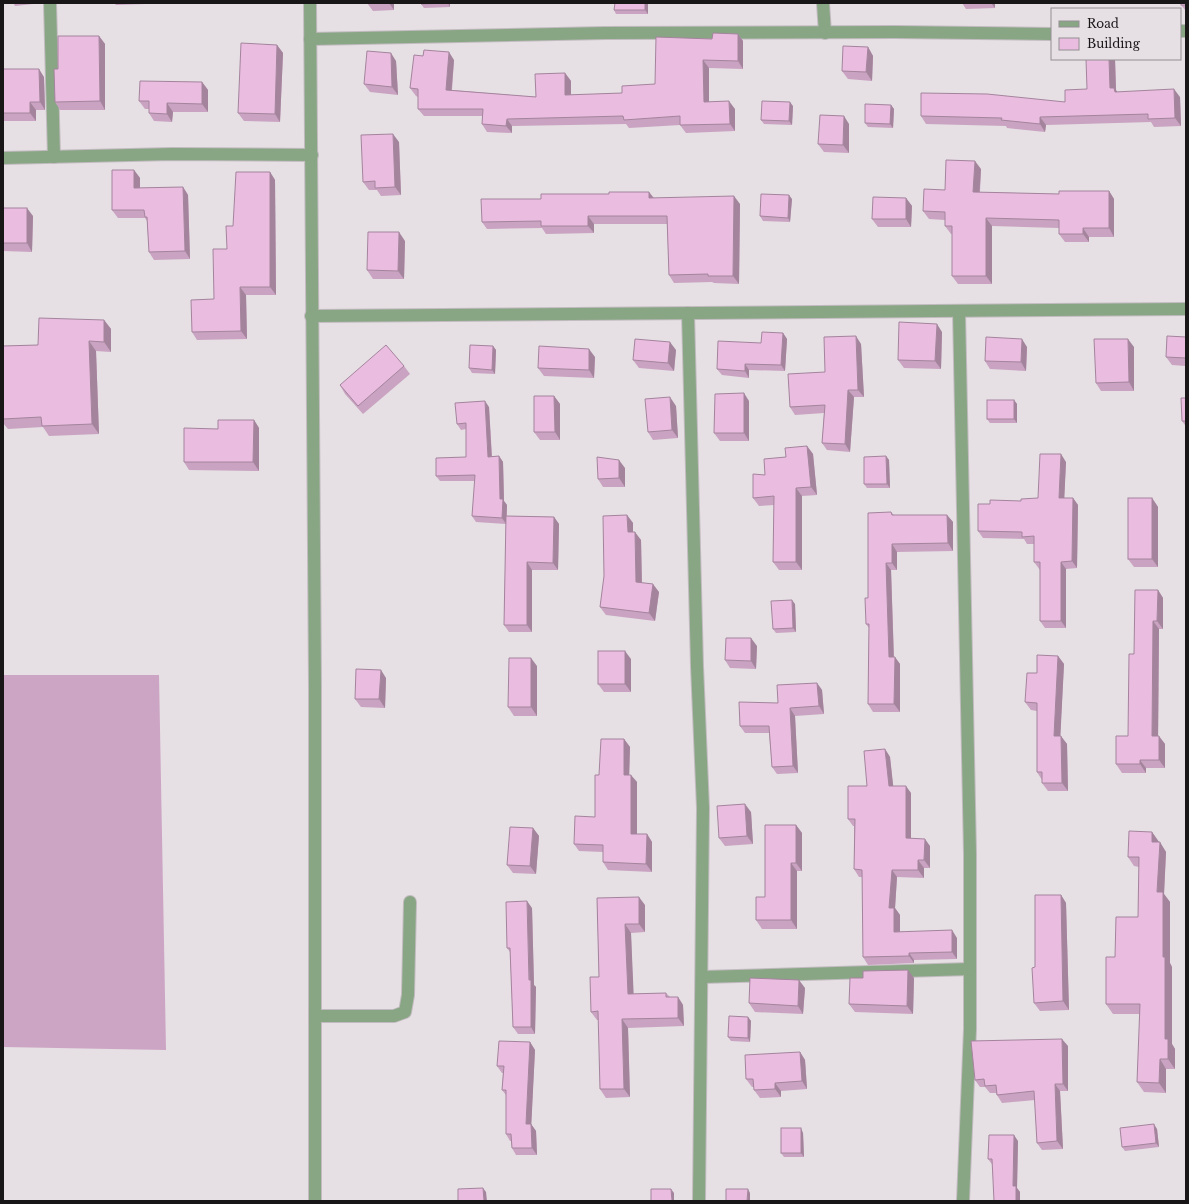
<svg xmlns="http://www.w3.org/2000/svg" width="1189" height="1204" viewBox="0 0 1189 1204" font-family="'Libre Baskerville',serif">
<style>
.garden{fill:#cda5c4}
.lines{fill:none;stroke-linecap:round;stroke-linejoin:round}
.minor-casing{stroke:#c1bbbf;stroke-width:14}
.minor{stroke:#88a584;stroke-width:12}
.wall{fill:#c9a3c1}
.shaded-wall{fill:#a4849d}
.building{fill:#eabde0;stroke:#a4849d}
</style>
<rect width="100%" height="100%" fill="#e6dfe4"/>
<polygon class="garden" points="3,675 159,675 166,1050 3,1047"/>
<g class="lines">
<defs>
<g id="minor">
<polyline points="50,3 54,157"/>
<polyline points="310,3 315,684 315,1201"/>
<polyline points="823,3 825,33"/>
<polyline points="1180,31 1186,31"/>
<polyline points="310,39 605,33 895,32 1052,34"/>
<polyline points="3,158 172,154 312,155"/>
<polyline points="959,311 970,854 970,1029 963,1201"/>
<polyline points="688,313 697,666 703,808 699,1201"/>
<polyline points="311,316 1186,309"/>
<polyline points="702,977 970,969"/>
<polyline points="315,1016 394,1016 405,1012 408,995 410,902"/>
</g>
</defs>
<use href="#minor" class="minor-casing"/>
<use href="#minor" class="minor"/>
</g>
<g class="wall">
<polygon points="3,3 42,3 15,6 14,4 3,4"/>
<polygon points="114,3 145,3 145,4 116,5"/>
<polygon points="367,3 394,3 394,10 373,11"/>
<polygon points="450,3 450,7 424,8 421,4"/>
<polygon points="615,3 648,3 648,14 616,14 614,10"/>
<polygon points="962,3 995,3 995,8 966,9"/>
<polygon points="1186,3 1186,11 1181,5"/>
<polygon points="738,34 743,41 743,69 709,68 709,102 735,109 735,131 686,133 680,125 629,128 626,124 512,126 512,133 487,132 482,124 482,116 424,116 418,109 418,97 416,96 410,88 423,56 454,60 452,90 536,97 565,73 571,81 571,95 622,93 655,84 712,39"/>
<polygon points="99,36 105,44 105,110 60,110 55,102 58,69"/>
<polygon points="277,45 283,53 280,122 244,121 238,113"/>
<polygon points="868,47 873,56 872,81 848,79 842,71"/>
<polygon points="1115,59 1116,90 1117,92 1180,97 1181,126 1154,127 1151,122 1046,125 1045,132 1007,128 1006,126 926,124 921,116 1065,102 1087,89"/>
<polygon points="396,61 398,95 370,92 364,84"/>
<polygon points="3,69 44,77 45,110 36,110 36,121 3,121"/>
<polygon points="202,82 208,90 208,112 173,112 172,122 154,121 149,113 149,109 145,109 139,101"/>
<polygon points="891,105 894,109 893,128 868,127 865,123"/>
<polygon points="793,106 792,125 764,124 761,120"/>
<polygon points="849,124 849,153 824,152 818,144"/>
<polygon points="399,142 401,195 381,196 377,190 369,190 363,182"/>
<polygon points="981,169 980,192 1059,194 1109,191 1114,199 1114,237 1089,237 1089,242 1065,242 1059,234 1059,228 992,226 992,284 958,284 952,276 952,234 951,234 945,226 945,220 929,219 923,211 945,190"/>
<polygon points="134,170 140,178 140,188 183,187 188,195 190,259 154,260 149,252 147,221 145,218 118,218 112,210"/>
<polygon points="270,172 275,180 276,295 246,295 247,339 197,340 192,332 214,299 233,226"/>
<polygon points="649,192 654,198 740,204 739,284 714,283 712,282 674,283 669,275 667,224 594,224 594,233 546,234 542,228 487,229 482,222 541,199 609,194"/>
<polygon points="906,198 912,206 911,227 878,227 872,219"/>
<polygon points="792,199 790,222 763,221 760,216"/>
<polygon points="3,208 33,216 32,252 3,251"/>
<polygon points="405,241 404,279 373,279 367,270"/>
<polygon points="104,320 111,329 111,352 96,351 99,434 49,436 43,427 8,429 3,423 3,346 38,345"/>
<polygon points="942,332 941,369 904,368 898,360"/>
<polygon points="783,333 787,339 785,371 749,370 749,378 722,375 717,369 761,343"/>
<polygon points="1186,337 1186,366 1172,365 1166,357"/>
<polygon points="861,344 864,397 854,397 850,452 827,450 822,443 824,413 795,415 790,407 825,372"/>
<polygon points="493,346 496,350 495,374 472,373 469,368"/>
<polygon points="1027,347 1026,371 990,369 985,361"/>
<polygon points="1134,347 1134,391 1101,391 1096,383"/>
<polygon points="676,350 674,371 639,368 633,360"/>
<polygon points="595,357 594,378 544,376 538,368"/>
<polygon points="404,366 410,374 363,414 345,394 340,385"/>
<polygon points="554,396 560,404 560,440 540,440 534,432"/>
<polygon points="1186,398 1186,425 1185,425 1182,421"/>
<polygon points="1014,400 1017,404 1017,423 990,423 987,419"/>
<polygon points="749,401 749,441 720,441 714,433"/>
<polygon points="676,406 678,438 653,440 648,432"/>
<polygon points="489,407 492,456 499,456 503,462 504,501 507,505 507,516 554,517 559,524 558,570 532,570 532,632 509,632 504,625 506,524 476,522 472,516 475,481 440,481 436,476 466,457 466,429 461,430 457,424"/>
<polygon points="254,420 259,428 259,471 189,470 184,462 218,429"/>
<polygon points="807,446 813,454 817,495 802,496 802,570 779,570 773,562 774,505 759,506 753,498 765,475 786,457"/>
<polygon points="886,456 889,460 890,488 867,488 864,484"/>
<polygon points="1066,462 1064,498 1073,498 1078,505 1077,568 1066,569 1066,628 1045,628 1040,621 1040,570 1034,562 1034,544 1027,544 1024,539 983,538 978,531 990,504 1021,501 1038,498"/>
<polygon points="625,468 625,487 603,487 598,479"/>
<polygon points="1152,498 1158,507 1158,567 1134,567 1128,559"/>
<polygon points="891,512 894,515 947,515 953,522 953,551 897,552 897,570 891,570 894,657 900,664 900,712 873,712 868,704 869,628 866,624 868,598"/>
<polygon points="627,515 633,523 633,532 641,540 642,583 659,592 655,621 606,615 600,607"/>
<polygon points="1158,590 1163,598 1163,629 1159,629 1158,736 1165,744 1165,768 1146,768 1146,773 1122,773 1116,764 1128,736"/>
<polygon points="795,604 796,632 776,633 773,629"/>
<polygon points="757,646 756,669 730,668 725,660"/>
<polygon points="1058,656 1064,664 1060,736 1067,744 1068,791 1048,791 1042,783 1042,780 1037,772 1037,711 1031,710 1025,702 1037,673"/>
<polygon points="631,659 631,692 604,692 598,684"/>
<polygon points="537,666 537,716 514,716 508,707"/>
<polygon points="386,678 385,708 361,707 355,699"/>
<polygon points="817,683 822,690 824,714 795,716 798,773 777,774 772,767 769,733 745,733 740,726 778,703"/>
<polygon points="624,739 630,747 629,775 637,782 637,834 647,834 652,842 652,872 608,870 603,862 603,852 579,851 574,844 595,817 599,775"/>
<polygon points="885,749 890,757 893,786 911,793 911,839 930,846 930,868 924,868 924,878 897,877 895,908 900,915 900,932 957,938 957,959 914,960 914,963 868,965 863,957 862,877 859,877 854,869 854,826 853,826 848,819 867,786"/>
<polygon points="751,812 753,844 725,846 719,838"/>
<polygon points="796,825 802,833 802,871 797,871 797,929 762,929 756,920 765,897"/>
<polygon points="533,828 539,836 536,874 513,873 507,865"/>
<polygon points="1152,832 1166,852 1164,894 1170,902 1170,963 1172,967 1172,1044 1175,1049 1175,1069 1166,1069 1166,1093 1144,1092 1137,1082 1140,1014 1113,1014 1106,1004 1115,957 1138,917 1139,867 1134,866 1128,857"/>
<polygon points="1061,895 1066,903 1069,1010 1040,1011 1034,1003 1035,967"/>
<polygon points="597,898 645,905 645,932 631,933 633,994 666,993 670,997 678,997 683,1005 684,1026 628,1028 630,1097 606,1098 600,1089 599,1020 597,1020 591,1012 599,977"/>
<polygon points="532,908 534,985 536,987 535,1034 518,1034 513,1027 510,952 507,948"/>
<polygon points="863,978 914,978 913,1014 855,1012 849,1004"/>
<polygon points="805,988 803,1014 755,1012 749,1003"/>
<polygon points="748,1017 751,1021 750,1042 731,1041 728,1037"/>
<polygon points="530,1042 535,1050 531,1124 536,1131 537,1155 516,1155 512,1148 511,1141 510,1141 506,1134 506,1095 502,1090 503,1073 502,1073 497,1066"/>
<polygon points="1068,1046 1068,1091 1060,1091 1063,1149 1042,1150 1037,1143 1035,1100 1002,1103 997,1095 996,1093 990,1093 985,1087 980,1087 975,1080"/>
<polygon points="800,1052 805,1060 807,1089 781,1091 781,1097 760,1098 754,1090 754,1087 752,1087 746,1079"/>
<polygon points="1157,1129 1159,1147 1125,1151 1122,1147"/>
<polygon points="803,1133 804,1157 784,1157 781,1153"/>
<polygon points="1018,1141 1017,1188 1020,1192 1020,1201 988,1159"/>
</g>
<g class="shaded-wall">
<polygon points="389,3 394,3 394,10"/>
<polygon points="448,3 450,3 450,7"/>
<polygon points="645,3 648,3 648,14 645,10"/>
<polygon points="991,3 995,3 995,8"/>
<polygon points="738,34 743,41 743,69 738,61"/>
<polygon points="99,36 105,44 105,110 100,101"/>
<polygon points="277,45 283,53 280,122 275,114"/>
<polygon points="868,47 873,56 872,81 866,72"/>
<polygon points="449,52 454,60 451,97 446,90"/>
<polygon points="391,53 396,61 398,95 392,87"/>
<polygon points="1109,59 1115,59 1116,90 1120,96 1110,88"/>
<polygon points="703,60 709,68 709,110 704,102"/>
<polygon points="39,69 44,77 45,110 40,102"/>
<polygon points="565,73 571,81 571,103 565,95"/>
<polygon points="202,82 208,90 208,112 202,104"/>
<polygon points="1174,89 1180,97 1181,126 1175,118"/>
<polygon points="729,101 735,109 735,131 730,124"/>
<polygon points="30,102 36,110 36,121 30,113"/>
<polygon points="790,102 793,106 792,125 789,121"/>
<polygon points="167,103 173,112 172,122 167,114"/>
<polygon points="891,105 894,109 893,128 890,124"/>
<polygon points="844,116 849,124 849,153 843,145"/>
<polygon points="1040,117 1046,125 1045,132 1040,124"/>
<polygon points="507,119 512,126 512,133 506,126"/>
<polygon points="393,134 399,142 401,195 395,187"/>
<polygon points="975,161 981,169 979,200 973,192"/>
<polygon points="134,170 140,178 140,197 134,188"/>
<polygon points="270,172 275,180 276,295 270,287"/>
<polygon points="183,187 188,195 190,259 185,251"/>
<polygon points="1109,191 1114,199 1114,237 1109,228"/>
<polygon points="649,192 655,200 649,198"/>
<polygon points="789,195 792,199 790,222 788,218"/>
<polygon points="734,196 740,204 739,284 733,276"/>
<polygon points="906,198 912,206 911,227 906,219"/>
<polygon points="27,208 33,216 32,252 27,243"/>
<polygon points="588,216 594,224 594,233 588,226"/>
<polygon points="986,218 992,226 992,284 986,276"/>
<polygon points="1083,228 1089,237 1089,242 1083,234"/>
<polygon points="399,232 405,241 404,279 398,271"/>
<polygon points="240,287 246,295 247,339 241,331"/>
<polygon points="104,320 111,329 111,352 104,342"/>
<polygon points="937,324 942,332 941,369 935,361"/>
<polygon points="783,333 787,339 785,371 781,365"/>
<polygon points="856,336 861,344 864,397 858,390"/>
<polygon points="1022,339 1027,347 1026,371 1021,362"/>
<polygon points="1128,339 1134,347 1134,391 1129,382"/>
<polygon points="89,341 96,351 99,434 92,424"/>
<polygon points="670,342 676,350 674,371 668,363"/>
<polygon points="493,346 496,350 495,374 492,370"/>
<polygon points="589,349 595,357 594,378 589,370"/>
<polygon points="745,364 749,370 749,378 745,371"/>
<polygon points="848,390 854,397 850,452 845,444"/>
<polygon points="744,393 749,401 749,441 744,433"/>
<polygon points="554,396 560,404 560,440 555,432"/>
<polygon points="670,397 676,406 678,438 672,430"/>
<polygon points="1014,400 1017,404 1017,423 1014,419"/>
<polygon points="485,401 489,407 492,462 488,457"/>
<polygon points="254,420 259,428 259,471 253,462"/>
<polygon points="807,446 813,454 817,495 811,487"/>
<polygon points="1061,454 1066,462 1064,505 1059,498"/>
<polygon points="499,456 503,462 504,501 507,505 506,524 502,518 500,499"/>
<polygon points="886,456 889,460 890,488 887,484"/>
<polygon points="619,460 625,468 625,487 619,478"/>
<polygon points="796,488 802,496 802,570 796,562"/>
<polygon points="1073,498 1078,505 1077,568 1072,561"/>
<polygon points="1152,498 1158,507 1158,567 1152,559"/>
<polygon points="627,515 633,523 633,540 628,532"/>
<polygon points="947,515 953,522 953,551 948,543"/>
<polygon points="554,517 559,524 558,570 553,563"/>
<polygon points="635,532 641,540 642,590 636,582"/>
<polygon points="892,544 897,552 897,570 892,563"/>
<polygon points="527,562 532,570 532,632 527,625"/>
<polygon points="1061,562 1066,569 1066,628 1061,621"/>
<polygon points="886,563 891,570 894,664 889,657"/>
<polygon points="653,584 659,592 655,621 649,613"/>
<polygon points="1158,590 1163,598 1163,629 1157,621"/>
<polygon points="792,600 795,604 796,632 793,628"/>
<polygon points="1153,621 1159,629 1158,744 1152,736"/>
<polygon points="751,638 757,646 756,669 751,661"/>
<polygon points="625,651 631,659 631,692 625,684"/>
<polygon points="1058,656 1064,664 1060,744 1054,736"/>
<polygon points="895,657 900,664 900,712 894,704"/>
<polygon points="531,658 537,666 537,716 531,707"/>
<polygon points="381,670 386,678 385,708 379,699"/>
<polygon points="817,683 822,690 824,714 819,706"/>
<polygon points="790,708 795,716 798,773 793,766"/>
<polygon points="1061,736 1067,744 1068,791 1062,783"/>
<polygon points="1159,736 1165,744 1165,768 1159,760"/>
<polygon points="624,739 630,747 629,782 624,775"/>
<polygon points="885,749 890,757 894,793 889,786"/>
<polygon points="1140,760 1146,768 1146,773 1140,764"/>
<polygon points="631,775 637,782 637,841 631,834"/>
<polygon points="906,786 911,793 911,846 906,838"/>
<polygon points="745,804 751,812 753,844 747,836"/>
<polygon points="796,825 802,833 802,871 796,863"/>
<polygon points="533,828 539,836 536,874 530,866"/>
<polygon points="1152,832 1159,842 1152,842"/>
<polygon points="647,834 652,842 652,872 646,864"/>
<polygon points="925,839 930,846 930,868 924,860"/>
<polygon points="1160,842 1166,852 1164,894 1170,902 1170,963 1172,967 1172,1044 1175,1049 1175,1069 1168,1059 1165,1039 1163,957 1157,892"/>
<polygon points="918,860 924,868 924,878 918,870"/>
<polygon points="791,863 797,871 797,929 791,920"/>
<polygon points="892,870 897,877 895,908 900,915 900,939 894,932 889,908"/>
<polygon points="1061,895 1066,903 1069,1010 1063,1001"/>
<polygon points="639,897 645,905 645,932 639,924"/>
<polygon points="527,901 532,908 534,985 536,987 535,1034 531,1027"/>
<polygon points="625,924 631,933 634,1002 628,994"/>
<polygon points="952,930 957,938 957,959 952,952"/>
<polygon points="909,953 914,960 914,963 909,956"/>
<polygon points="908,970 914,978 913,1014 907,1006"/>
<polygon points="799,980 805,988 803,1014 798,1006"/>
<polygon points="678,997 683,1005 684,1026 678,1018"/>
<polygon points="748,1017 751,1021 750,1042 748,1038"/>
<polygon points="622,1019 628,1028 630,1097 624,1089"/>
<polygon points="1062,1039 1068,1046 1068,1091 1063,1084"/>
<polygon points="530,1042 535,1050 531,1131 526,1124"/>
<polygon points="800,1052 805,1060 807,1089 802,1081"/>
<polygon points="1160,1059 1166,1069 1166,1093 1159,1083"/>
<polygon points="775,1083 781,1091 781,1097 775,1089"/>
<polygon points="1055,1084 1060,1091 1063,1149 1057,1141"/>
<polygon points="531,1124 536,1131 537,1155 532,1148"/>
<polygon points="1154,1124 1157,1129 1159,1147 1156,1143"/>
<polygon points="801,1128 803,1133 804,1157 801,1153"/>
<polygon points="1014,1135 1018,1141 1017,1188 1020,1192 1020,1201 1016,1201 1013,1186"/>
<polygon points="483,1188 486,1192 487,1201 484,1201"/>
<polygon points="671,1189 674,1193 674,1201 672,1201"/>
<polygon points="748,1189 750,1193 750,1201 747,1201"/>
</g>
<g class="building">
<polygon points="421,3 448,3 421,4"/>
<polygon points="615,3 645,3 645,10 614,10"/>
<rect x="1181" y="3" width="5" height="2"/>
<polygon points="713,33 738,34 738,61 703,60 704,102 729,101 730,124 680,125 680,116 624,120 623,116 507,119 506,126 482,124 483,109 418,109 418,89 410,88 414,55 423,56 424,50 449,52 446,90 536,97 535,74 565,73 565,95 622,93 622,86 655,84 656,37 712,39"/>
<polygon points="58,36 99,36 100,101 55,102 54,69 58,69"/>
<polygon points="241,43 277,45 275,114 238,113"/>
<polygon points="843,46 868,47 866,72 842,71"/>
<polygon points="367,51 391,53 392,87 364,84"/>
<polygon points="1086,59 1109,59 1110,88 1114,88 1115,92 1174,89 1175,118 1148,119 1148,114 1040,117 1040,124 1001,120 1002,118 921,116 921,93 987,94 1065,102 1065,90 1087,89"/>
<polygon points="3,69 39,69 40,102 30,102 30,113 3,113"/>
<polygon points="140,81 202,82 202,104 167,103 167,114 149,113 149,101 139,101"/>
<polygon points="762,101 790,102 789,121 761,120"/>
<polygon points="865,104 891,105 890,124 865,123"/>
<polygon points="820,115 844,116 843,145 818,144"/>
<polygon points="393,134 395,187 375,188 375,181 363,182 361,135"/>
<polygon points="946,160 975,161 973,192 1059,194 1059,191 1109,191 1109,228 1083,228 1083,234 1059,234 1059,220 986,218 986,276 952,276 952,226 945,226 945,212 923,211 924,189 945,190"/>
<polygon points="112,170 134,170 134,188 183,187 185,251 149,252 147,217 145,217 144,210 112,210"/>
<polygon points="236,172 270,172 270,287 240,287 241,331 192,332 191,300 214,299 213,249 227,249 226,226 233,226"/>
<polygon points="609,192 649,192 649,198 734,196 733,276 708,276 708,274 669,275 667,216 588,216 588,226 541,226 541,221 482,222 481,199 541,199 541,194 609,194"/>
<polygon points="761,194 789,195 788,218 760,216"/>
<polygon points="873,197 906,198 906,219 872,219"/>
<rect x="3" y="208" width="24" height="35"/>
<polygon points="368,232 399,232 398,271 367,270"/>
<polygon points="39,318 104,320 104,342 89,341 92,424 42,426 41,417 3,419 3,346 38,345"/>
<polygon points="899,322 937,324 935,361 898,360"/>
<polygon points="762,332 783,333 781,365 745,364 745,371 717,369 718,341 761,343"/>
<polygon points="856,336 858,390 848,390 845,444 822,443 825,405 790,407 788,374 825,372 824,337"/>
<polygon points="1167,336 1186,337 1186,358 1166,357"/>
<polygon points="986,337 1022,339 1021,362 985,361"/>
<polygon points="635,339 670,342 668,363 633,360"/>
<polygon points="1094,339 1128,339 1129,382 1096,383"/>
<polygon points="386,345 404,366 358,406 340,385"/>
<polygon points="470,345 493,346 492,370 469,368"/>
<polygon points="539,346 589,349 589,370 538,368"/>
<polygon points="744,393 744,433 714,433 715,394"/>
<polygon points="534,396 554,396 555,432 534,432"/>
<polygon points="670,397 672,430 648,432 645,399"/>
<polygon points="1181,398 1186,398 1186,421 1182,421"/>
<rect x="987" y="400" width="27" height="19"/>
<polygon points="485,401 488,457 499,456 500,499 503,499 502,518 472,516 475,475 436,476 436,458 466,457 466,423 457,424 455,403"/>
<polygon points="218,420 254,420 253,462 184,462 184,428 218,429"/>
<polygon points="807,446 811,487 796,488 796,562 773,562 774,496 753,498 753,474 765,475 764,459 786,457 785,448"/>
<polygon points="1040,454 1061,454 1059,498 1073,498 1072,561 1061,562 1061,621 1040,621 1040,562 1034,562 1034,536 1022,537 1022,532 978,531 978,504 990,504 990,500 1021,501 1021,499 1038,498"/>
<polygon points="886,456 887,484 864,484 864,457"/>
<polygon points="597,457 619,460 619,478 598,479"/>
<rect x="1128" y="498" width="24" height="61"/>
<polygon points="891,512 892,515 947,515 948,543 892,544 892,563 886,563 889,657 895,657 894,704 868,704 869,624 866,624 865,598 868,598 868,513"/>
<polygon points="627,515 628,532 635,532 636,582 653,584 649,613 600,607 604,576 603,516"/>
<polygon points="506,516 554,517 553,563 527,562 527,625 504,625"/>
<polygon points="1135,590 1158,590 1157,621 1153,621 1152,736 1159,736 1159,760 1140,760 1140,764 1116,764 1116,736 1128,736 1129,654 1134,654"/>
<polygon points="792,600 793,628 773,629 771,601"/>
<polygon points="726,638 751,638 751,661 725,660"/>
<rect x="598" y="651" width="27" height="33"/>
<polygon points="1037,655 1058,656 1054,736 1061,736 1062,783 1042,783 1042,772 1037,772 1037,703 1025,702 1027,673 1037,673"/>
<polygon points="509,658 531,658 531,707 508,707"/>
<polygon points="356,669 381,670 379,699 355,699"/>
<polygon points="817,683 819,706 790,708 793,766 772,767 769,726 740,726 739,702 778,703 777,685"/>
<polygon points="601,739 624,739 624,775 631,775 631,834 647,834 646,864 603,862 603,845 574,844 575,816 595,817 595,775 599,775"/>
<polygon points="885,749 889,786 906,786 906,838 925,839 924,860 918,860 918,870 892,870 889,908 894,908 894,932 952,930 952,952 909,953 909,956 863,957 862,870 854,869 855,819 848,819 848,786 867,786 864,751"/>
<polygon points="745,804 747,836 719,838 717,806"/>
<polygon points="765,825 796,825 796,863 791,863 791,920 756,920 756,897 765,897"/>
<polygon points="510,827 533,828 530,866 507,865"/>
<polygon points="1129,831 1152,832 1152,842 1160,842 1157,892 1163,892 1163,957 1165,957 1165,1039 1168,1039 1168,1059 1160,1059 1159,1083 1137,1082 1140,1004 1106,1004 1106,957 1115,957 1116,917 1138,917 1139,857 1128,857"/>
<polygon points="1035,895 1061,895 1063,1001 1034,1003 1032,968 1035,967"/>
<polygon points="639,897 639,924 625,924 628,994 666,993 666,997 678,997 678,1018 622,1019 624,1089 600,1089 598,1011 591,1012 590,977 599,977 597,898"/>
<polygon points="527,901 529,980 531,980 531,1027 513,1027 510,948 507,948 506,902"/>
<polygon points="908,970 907,1006 849,1004 850,978 863,978 863,971"/>
<polygon points="750,978 799,980 798,1006 749,1003"/>
<polygon points="729,1016 748,1017 748,1038 728,1037"/>
<polygon points="1062,1039 1063,1084 1055,1084 1057,1141 1037,1143 1034,1091 997,1095 996,1085 985,1086 984,1079 975,1080 971,1041"/>
<polygon points="499,1041 530,1042 526,1124 531,1124 532,1148 512,1148 511,1134 506,1134 506,1090 502,1090 504,1066 497,1066"/>
<polygon points="800,1052 802,1081 775,1083 775,1089 754,1090 753,1079 746,1079 745,1055"/>
<polygon points="1154,1124 1156,1143 1122,1147 1120,1128"/>
<rect x="781" y="1128" width="20" height="25"/>
<polygon points="989,1135 1014,1135 1013,1186 1016,1186 1016,1201 994,1201 992,1159 988,1159"/>
<polygon points="483,1188 484,1201 458,1201 458,1189"/>
<polygon points="651,1189 671,1189 672,1201 651,1201"/>
<polygon points="726,1189 748,1189 747,1201 726,1201"/>
</g>
<rect width="1189" height="1204" fill="none" stroke="#191618" stroke-width="8"/>
<rect x="1051" y="8" width="130" height="52" fill="#e6dfe4" stroke="#948f92"/>
<rect x="1059" y="21" width="20" height="6" fill="#88a584" stroke="#948f92"/>
<text x="1087" y="28" font-size="12" fill="#191618">Road</text>
<rect x="1059" y="38" width="20" height="12" fill="#eabde0" stroke="#948f92"/>
<text x="1087" y="48" font-size="12" fill="#191618">Building</text>
</svg>
